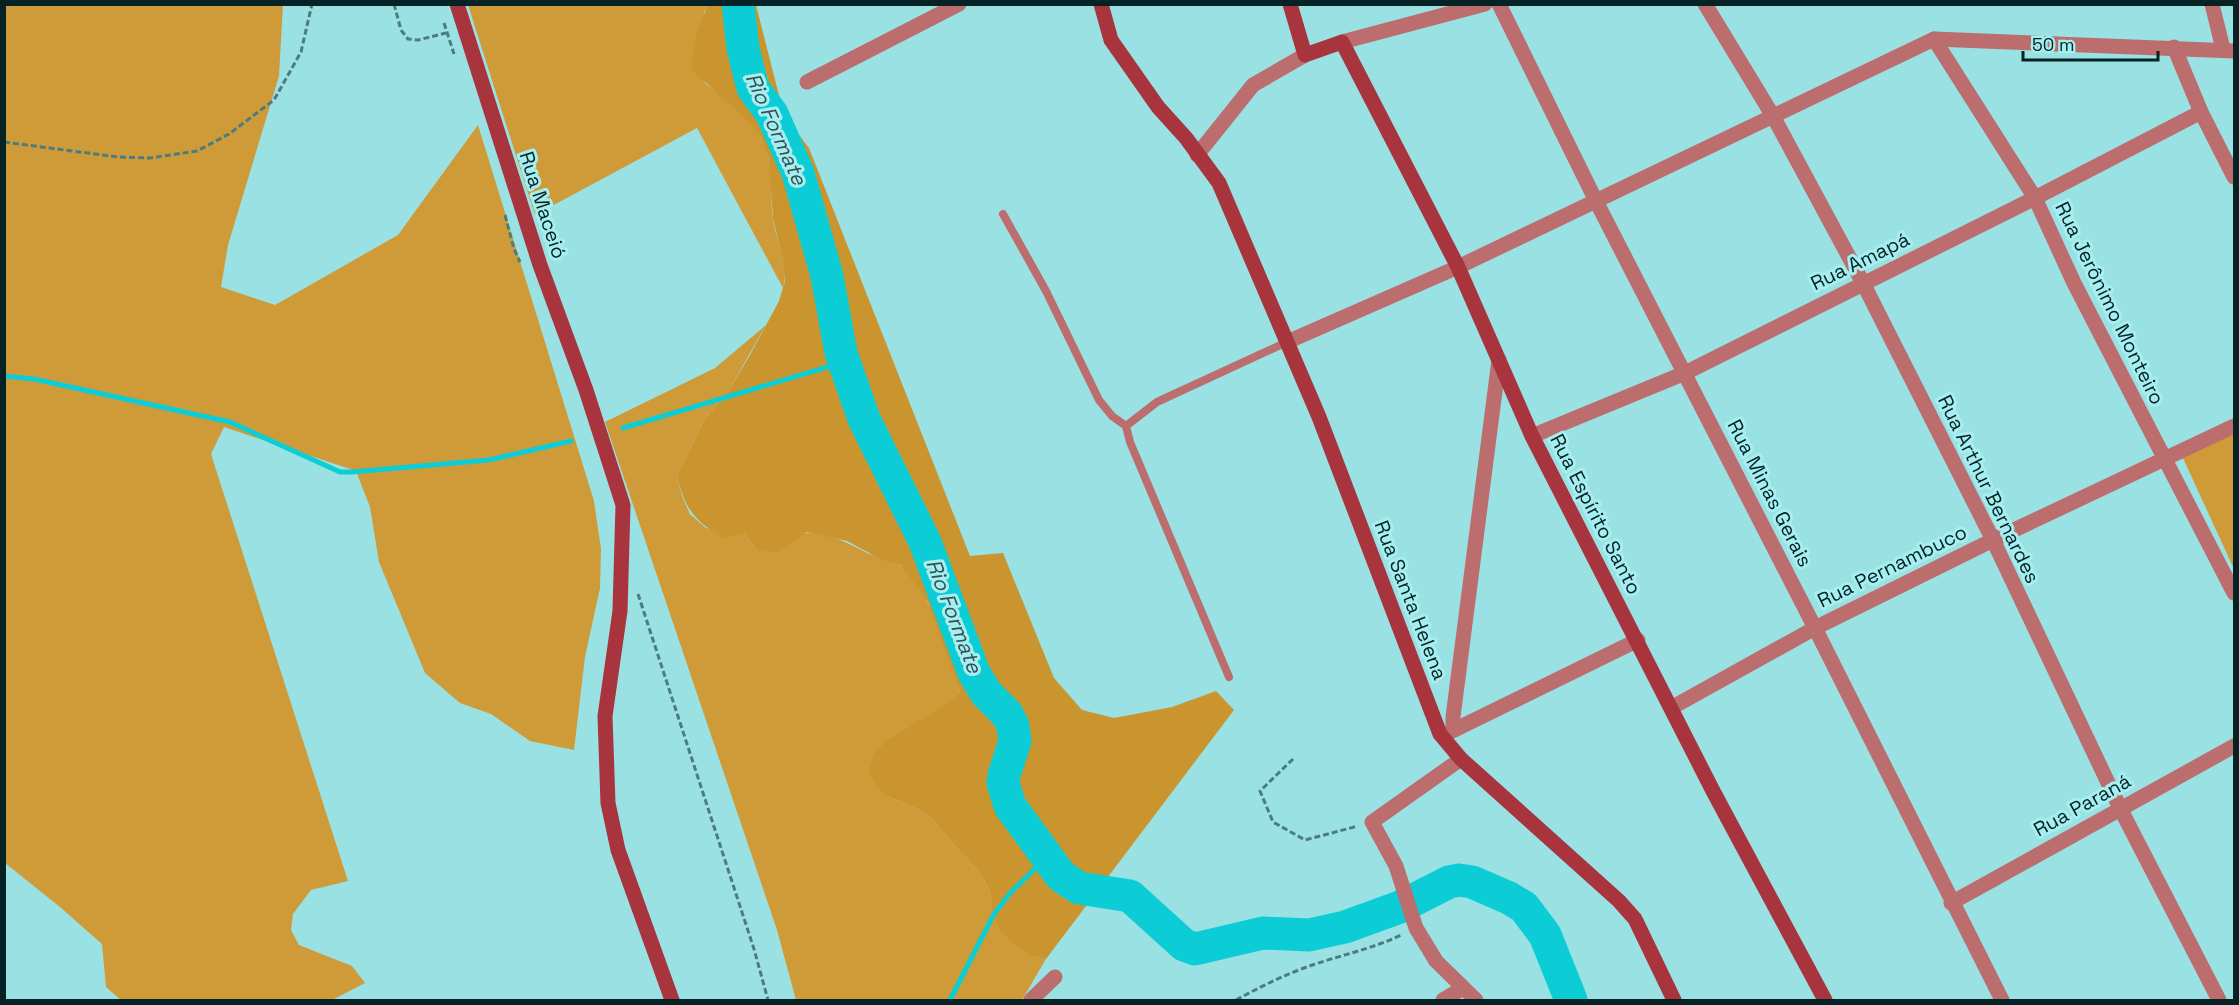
<svg xmlns="http://www.w3.org/2000/svg" width="2239" height="1005" viewBox="0 0 2239 1005" font-family="'Space Grotesk',sans-serif">
<style>
.green{fill:#cf9b39}
.forest{fill:#ca952e}
.lines{fill:none;stroke-linecap:round;stroke-linejoin:round}
.stream{stroke:#0ccdd5;stroke-width:5}
.river{stroke:#0ccdd5;stroke-width:33}
.path{stroke:#4b7c7e;stroke-width:3;stroke-dasharray:6 3;stroke-linecap:butt}
.lane{stroke:#bc6d6e;stroke-width:8}
.street{stroke:#bc6d6e;stroke-width:15}
.secondary{stroke:#a8343e;stroke-width:15}
.labels{text-anchor:middle;stroke-width:6;stroke-linejoin:round;paint-order:stroke}
.street-label{font-size:20px;fill:#052325;stroke:#a7eef1}
.water-label{font-size:21px;font-style:italic;fill:#315254;stroke:#a7eef1}
</style>
<rect width="100%" height="100%" fill="#9ae1e4"/>
<g class="green">
<polygon points="5,4 283,5 279,76 228,245 221,287 275,305 398,235 478,125 594,501 601,549 600,588 585,657 574,750 530,741 491,714 460,703 425,673 379,562 370,507 356,471 224,427 211,454 348,881 311,890 293,914 291,930 299,945 352,966 365,983 332,1000 121,1000 106,987 102,944 60,907 5,863"/>
<path d="M468,5h240l-4,8 1,70c26,19 57,43 64,77 4,20 1,40 4,60 3,21 16,46 10,68l-86,-160 -162,87z"/>
<path d="M766,325l-37,65 -25,30 -27,56 5,20 8,18 16,14 38,5 12,16c12,-4 41,-16 53,-16 20,0 39,10 56,19 9,5 31,9 38,15 31,30 43,85 57,125l-5,6 -66,41 5,60 18,7 17,10 53,60 9,18 2,20 43,43 10,2 -24,41h-226l-19,-70 -172,-508 110,-54z"/>
<polygon points="2234,432 2234,569 2182,456"/>
</g>
<path class="forest" d="M708,5h48l28,110 25,33 161,408 33,-3 51,125 28,32 32,8 58,-11 44,-16 18,19 -188,249 -10,-2 -20,-11 -15,-15 -9,-17 -1,-20 -9,-18 -53,-60 -17,-10 -18,-7 -17,-11 -9,-18 7,-18 14,-13 65,-41 6,-6 -32,-90 -27,-37 -19,-5 -35,-19 -40,-9 -32,21 -19,-4 -12,-16 -20,5c-30,-17 -39,-29 -47,-62l27,-56 25,-30 21,-35 29,-54 6,-20 -2,-20 -10,-42 -4,-60 -8,-21 -12,-16 -58,-53 6,-38z"/>
<g class="lines">
<g class="stream">
<polyline points="4,376 34,379 230,422 340,472 352,472 489,460 571,441"/>
<polyline points="623,428 844,362"/>
<polyline points="950,1000 994,914 1011,892 1047,857"/>
</g>
<polyline class="river" points="738,4 743,48 749,73 753,88 772,114 798,173 827,276 841,353 864,419 925,542 974,673 986,693 1007,714 1013,726 1015,741 1004,775 1003,783 1010,806 1061,876 1079,888 1130,896 1184,945 1195,949 1263,933 1309,935 1345,927 1400,907 1449,882 1459,880 1472,882 1509,898 1524,907 1545,935 1571,1000"/>
<g class="path">
<polyline points="394,4 401,30 408,39 418,40 446,33"/>
<polyline points="444,23 454,54"/>
<polyline points="4,142 118,157 150,158 197,151 229,134 274,100 301,52 312,4"/>
<polyline points="505,215 514,249 520,262"/>
<polyline points="638,594 754,949 768,1000"/>
<polyline points="1293,759 1260,791 1273,822 1305,840 1358,826"/>
<path d="M1236,1000c22,-12 44,-23 68,-32 32,-12 66,-18 97,-33"/>
</g>
<g class="lane">
<polyline points="1003,214 1046,291 1099,400 1112,416 1126,426"/>
<polyline points="1229,677 1130,442 1126,426 1157,402 1287,342"/>
</g>
<g class="street">
<polyline points="1499,4 1596,201 1815,628 2002,1000"/>
<polyline points="1705,4 1773,116 1863,283 1993,540 2120,808 2219,1000"/>
<polyline points="2212,4 2223,49"/>
<polyline points="1934,39 2035,198 2074,283 2234,593"/>
<polyline points="1342,42 1485,4"/>
<polyline points="2174,47 2201,112 2234,177"/>
<polyline points="807,82 959,4"/>
<polyline points="1197,155 1253,85 1305,55"/>
<polyline points="1287,342 1458,267 1934,39 2234,51"/>
<polyline points="1532,436 1685,373 2035,198 2201,112"/>
<polyline points="1671,708 1815,628 1993,540 2234,426"/>
<polyline points="1453,730 1453,717 1499,360"/>
<polyline points="1446,734 1638,640"/>
<polyline points="1461,759 1372,822 1396,866 1416,928 1436,961 1476,1000"/>
<polyline points="1951,903 2234,746"/>
<polyline points="1031,1000 1055,977"/>
<polyline points="1443,1000 1463,988"/>
</g>
<g class="secondary">
<polyline points="457,4 540,265 586,390 623,505 620,611 605,716 608,803 618,850 672,1000"/>
<polyline points="1101,4 1111,40 1158,107 1186,138 1219,183 1319,417 1440,734 1461,759 1619,901 1635,919 1674,1000"/>
<polyline points="1290,4 1305,55 1342,42 1458,267 1532,436 1713,791 1825,1000"/>
</g>
</g>
<g class="labels">
<g class="street-label">
<text transform="translate(543 205) rotate(72)" y="7">Rua Maceió</text>
<text transform="translate(1860 261) rotate(-26)" y="7">Rua Amapá</text>
<text transform="translate(2110 303) rotate(64)" y="7">Rua Jerônimo Monteiro</text>
<text transform="translate(1989 489) rotate(64)" y="7">Rua Arthur Bernardes</text>
<text transform="translate(1770 493) rotate(63)" y="7">Rua Minas Gerais</text>
<text transform="translate(1596 514) rotate(63)" y="7">Rua Espírito Santo</text>
<text transform="translate(1892 566) rotate(-26)" y="7">Rua Pernambuco</text>
<text transform="translate(1411 600) rotate(69)" y="7">Rua Santa Helena</text>
<text transform="translate(2082 805) rotate(-29)" y="7">Rua Paraná</text>
</g>
<g class="water-label">
<text transform="translate(776 129) rotate(66)" y="7">Rio Formate</text>
<text transform="translate(954 616) rotate(69)" y="7">Rio Formate</text>
</g>
</g>
<rect width="2239" height="1005" fill="none" stroke="#052325" stroke-width="12"/>
<path d="M2023 51v9h135v-9" fill="none" stroke="#052325" stroke-width="3"/>
<text x="2032" y="51" font-size="18" fill="#052325" stroke="#a7eef1" stroke-width="4.5" paint-order="stroke">50 m</text>
</svg>
